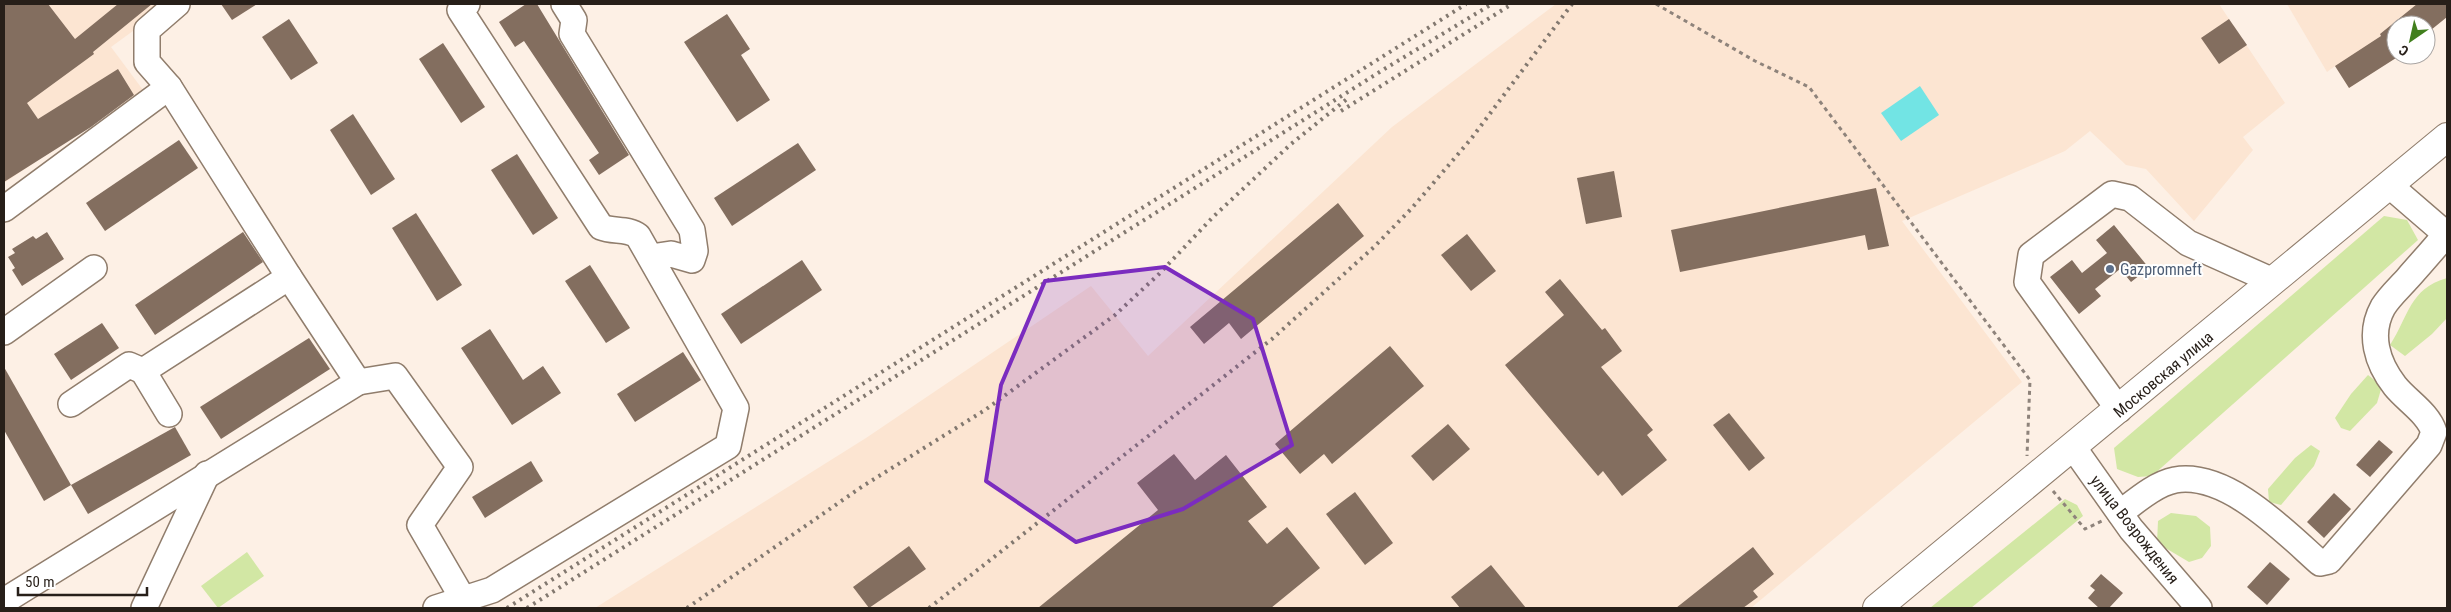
<svg xmlns="http://www.w3.org/2000/svg" width="2451" height="612" viewBox="0 0 2451 612" font-family="'Roboto Condensed',sans-serif">
<style>
.built{fill:#fce5d2}
.green{fill:#d2e7a4}
.water{fill:#72e4e4}
.building{fill:#836e5f}
.lines{fill:none;stroke-linecap:round;stroke-linejoin:round}
.minor-casing{stroke:#907d6c;stroke-width:28}
.major-casing{stroke:#907d6c;stroke-width:30}
.path{stroke:#8e837b;stroke-width:3;stroke-dasharray:4 4;stroke-linecap:butt}
.minor{stroke:#fff;stroke-width:25}
.major{stroke:#fff;stroke-width:28}
.rail{stroke:#82786f;stroke-width:4;stroke-dasharray:2.5 5;stroke-linecap:butt}
.marked{fill:#7b2cbf;fill-opacity:0.2;stroke:#7b2cbf;stroke-width:4;stroke-linejoin:round}
.service-dot{fill:#5c6f8a;stroke:#fff;stroke-width:2}
.labels{text-anchor:middle;stroke-width:4;stroke-linejoin:round;paint-order:stroke}
.service-label{font-size:16px;fill:#4e5e75;stroke:#fff;text-anchor:start}
.street-label{font-size:16px;fill:#271f19;stroke:#fff}
</style>
<rect width="100%" height="100%" fill="#fdf0e5"/>
<g class="built">
<polygon points="4,4 170,4 111,47 143,90 4,183"/>
<polygon points="1556,4 2219,4 2285,103 2243,137 2253,150 2194,221 2146,169 2126,165 2090,131 2065,151 1902,221 2022,382 1751,608 595,608 866,438 1091,286 1148,356 1392,127"/>
<polygon points="2287,4 2447,4 2447,17 2426,34 2426,25 2396,25 2396,55 2400,55 2349,88 2335,66 2327,72"/>
</g>
<g class="green">
<polygon points="2384,216 2407,220 2418,240 2152,476 2138,477 2117,469 2114,448"/>
<path d="M2447,278v40l-15,16 -27,22 -15,-11c19,-29 19,-56 57,-67z"/>
<polygon points="2368,375 2382,386 2377,403 2350,431 2341,428 2335,418 2351,394"/>
<polygon points="2311,445 2320,451 2314,466 2281,505 2269,502 2268,489 2295,458"/>
<polygon points="2065,499 2077,505 2083,516 1971,608 1930,608"/>
<polygon points="2171,513 2196,516 2210,527 2211,546 2202,558 2189,562 2157,543 2158,521"/>
<polygon points="247,552 264,576 218,608 201,586"/>
</g>
<polygon class="water" points="1920,86 1939,115 1901,141 1881,113"/>
<g class="building">
<polygon points="4,4 48,4 75,39 118,4 152,4 93,52 94,54 27,103 38,119 118,69 134,95 91,127 4,182"/>
<polygon points="221,4 257,4 232,20"/>
<polygon points="526,4 537,4 629,155 599,175 589,160 599,153 524,41 515,47 499,22"/>
<polygon points="2417,4 2447,4 2447,17 2426,34 2426,25 2396,25 2396,58 2349,88 2335,66 2381,36 2380,34"/>
<polygon points="727,14 750,49 741,55 770,100 737,122 684,42"/>
<polygon points="289,19 318,63 291,80 262,37"/>
<polygon points="2229,19 2247,45 2219,64 2201,38"/>
<polygon points="443,43 485,107 461,123 419,59"/>
<polygon points="353,114 395,179 371,195 330,130"/>
<polygon points="179,140 198,168 105,231 86,203"/>
<polygon points="798,143 816,170 732,226 714,198"/>
<polygon points="517,154 558,218 533,235 491,170"/>
<polygon points="1614,171 1622,217 1586,224 1577,178"/>
<polygon points="1876,188 1889,246 1868,250 1865,235 1680,272 1671,230"/>
<polygon points="1338,203 1364,236 1241,339 1229,323 1204,344 1190,327"/>
<polygon points="416,213 462,285 437,301 392,228"/>
<polygon points="2114,225 2149,268 2131,282 2120,269 2095,289 2101,296 2079,314 2050,277 2072,260 2082,273 2107,253 2096,240"/>
<polygon points="47,232 64,259 22,286 12,270 15,268 8,257 15,253 12,249 33,236 36,239"/>
<polygon points="243,232 263,262 155,335 135,305"/>
<polygon points="1467,234 1496,271 1471,291 1441,255"/>
<polygon points="802,260 822,290 741,344 721,314"/>
<polygon points="590,265 630,328 606,343 565,281"/>
<polygon points="1560,279 1602,330 1605,328 1622,351 1601,367 1653,430 1647,435 1667,460 1622,496 1603,471 1598,476 1505,365 1564,315 1545,292"/>
<polygon points="102,323 119,348 71,380 54,354"/>
<polygon points="490,329 523,380 543,366 561,393 512,425 461,348"/>
<polygon points="309,338 330,369 221,439 200,407"/>
<polygon points="1390,346 1424,386 1332,464 1324,454 1300,474 1275,444"/>
<polygon points="683,352 701,380 635,422 617,394"/>
<polygon points="4,367 71,485 44,501 4,430"/>
<polygon points="1729,413 1765,458 1749,471 1713,425"/>
<polygon points="1448,424 1470,449 1433,481 1411,456"/>
<polygon points="175,427 191,455 88,514 71,485"/>
<polygon points="2379,440 2393,452 2370,477 2356,465"/>
<polygon points="1174,454 1195,480 1226,455 1267,507 1248,521 1267,544 1287,527 1320,568 1271,608 1038,608 1158,510 1137,483"/>
<polygon points="531,461 543,481 485,518 472,497"/>
<polygon points="1355,492 1393,543 1365,565 1326,514"/>
<polygon points="2334,493 2351,509 2324,538 2307,522"/>
<polygon points="909,546 926,569 869,608 853,587"/>
<polygon points="1753,547 1774,574 1753,591 1758,597 1743,608 1676,608"/>
<polygon points="2270,562 2290,579 2267,605 2247,587"/>
<polygon points="1491,565 1526,608 1460,608 1451,597"/>
<polygon points="2101,574 2123,593 2109,608 2099,608 2088,598 2095,590 2090,586"/>
</g>
<g class="lines">
<defs>
<g id="minor">
<polyline points="564,4 574,20 572,34 692,230 695,251 692,260 671,254 651,257"/>
<polyline points="2389,185 2447,235"/>
<polyline points="4,209 169,87"/>
<polyline points="4,332 94,268"/>
<polyline points="143,371 169,414"/>
<polyline points="358,382 395,376 460,467 420,525 463,599"/>
<polyline points="71,404 129,365 143,371 289,277"/>
<polyline points="2119,410 2027,282 2031,255 2112,194 2130,198 2188,243 2273,281"/>
<polyline points="2073,447 2131,529 2199,608"/>
<path d="M2120,513c16,-12 35,-29 55,-33 52,-9 110,52 145,83l9,-2 100,-116 5,-13c-6,-19 -27,-31 -39,-46 -18,-23 -27,-52 -12,-79 6,-10 17,-20 25,-29 13,-15 26,-29 38,-44"/>
<polyline points="4,601 358,382 289,277 169,87 147,62 147,30 177,4"/>
<polyline points="144,608 207,474"/>
<path d="M436,608l56,-18 236,-144 8,-38 -98,-172c-10,-8 -25,-4 -37,-9l-141,-217 7,-6"/>
</g>
<polyline id="major" points="1877,608 2447,137"/>
</defs>
<use href="#minor" class="minor-casing"/>
<use href="#major" class="major-casing"/>
<g class="path">
<polyline points="1656,4 1755,61 1809,87 2030,380 2027,456"/>
<polyline points="2053,491 2085,529 2102,521"/>
</g>
<use href="#minor" class="minor"/>
<use href="#major" class="major"/>
<g class="rail">
<polyline points="1341,111 1512,4"/>
<polyline points="507,608 1466,4"/>
<polyline points="527,608 1386,68 1492,4"/>
<polyline points="687,608 863,486 985,410 1115,315 1159,274 1213,217 1291,144 1347,99"/>
<polyline points="929,608 1272,339 1374,247 1412,208 1471,139 1572,4"/>
</g>
</g>
<path class="marked" d="M1165,267l88,52 39,126 -109,64 -107,33 -90,-61 15,-96 44,-104z"/>
<circle class="service-dot" cx="2110" cy="269" r="5"/>
<g class="labels">
<g class="service-label">
<text x="2120" y="275">Gazpromneft</text>
</g>
<g class="street-label">
<text transform="translate(2163 374) rotate(-40)" y="6">Московская улица</text>
<text transform="translate(2135 529) rotate(52)" y="6">улица Возрождения</text>
</g>
</g>
<rect width="2451" height="612" fill="none" stroke="#271f19" stroke-width="10"/>
<g transform="translate(2411 40) rotate(214)"><circle r="24" fill="#ffffff" stroke="#a9a5a3"/>
<path d="M0-4L9 19L0 12L-9 19Z" fill="#417f1d"/>
<text y="-8" font-size="14" font-weight="bold" text-anchor="middle" fill="#271f19">С</text>
</g>
<path d="M18 587v8h129v-8" fill="none" stroke="#271f19" stroke-width="2.5"/>
<text x="25" y="587" font-size="15" fill="#271f19" stroke="#ffffff" stroke-width="4" paint-order="stroke">50 m</text>
</svg>
